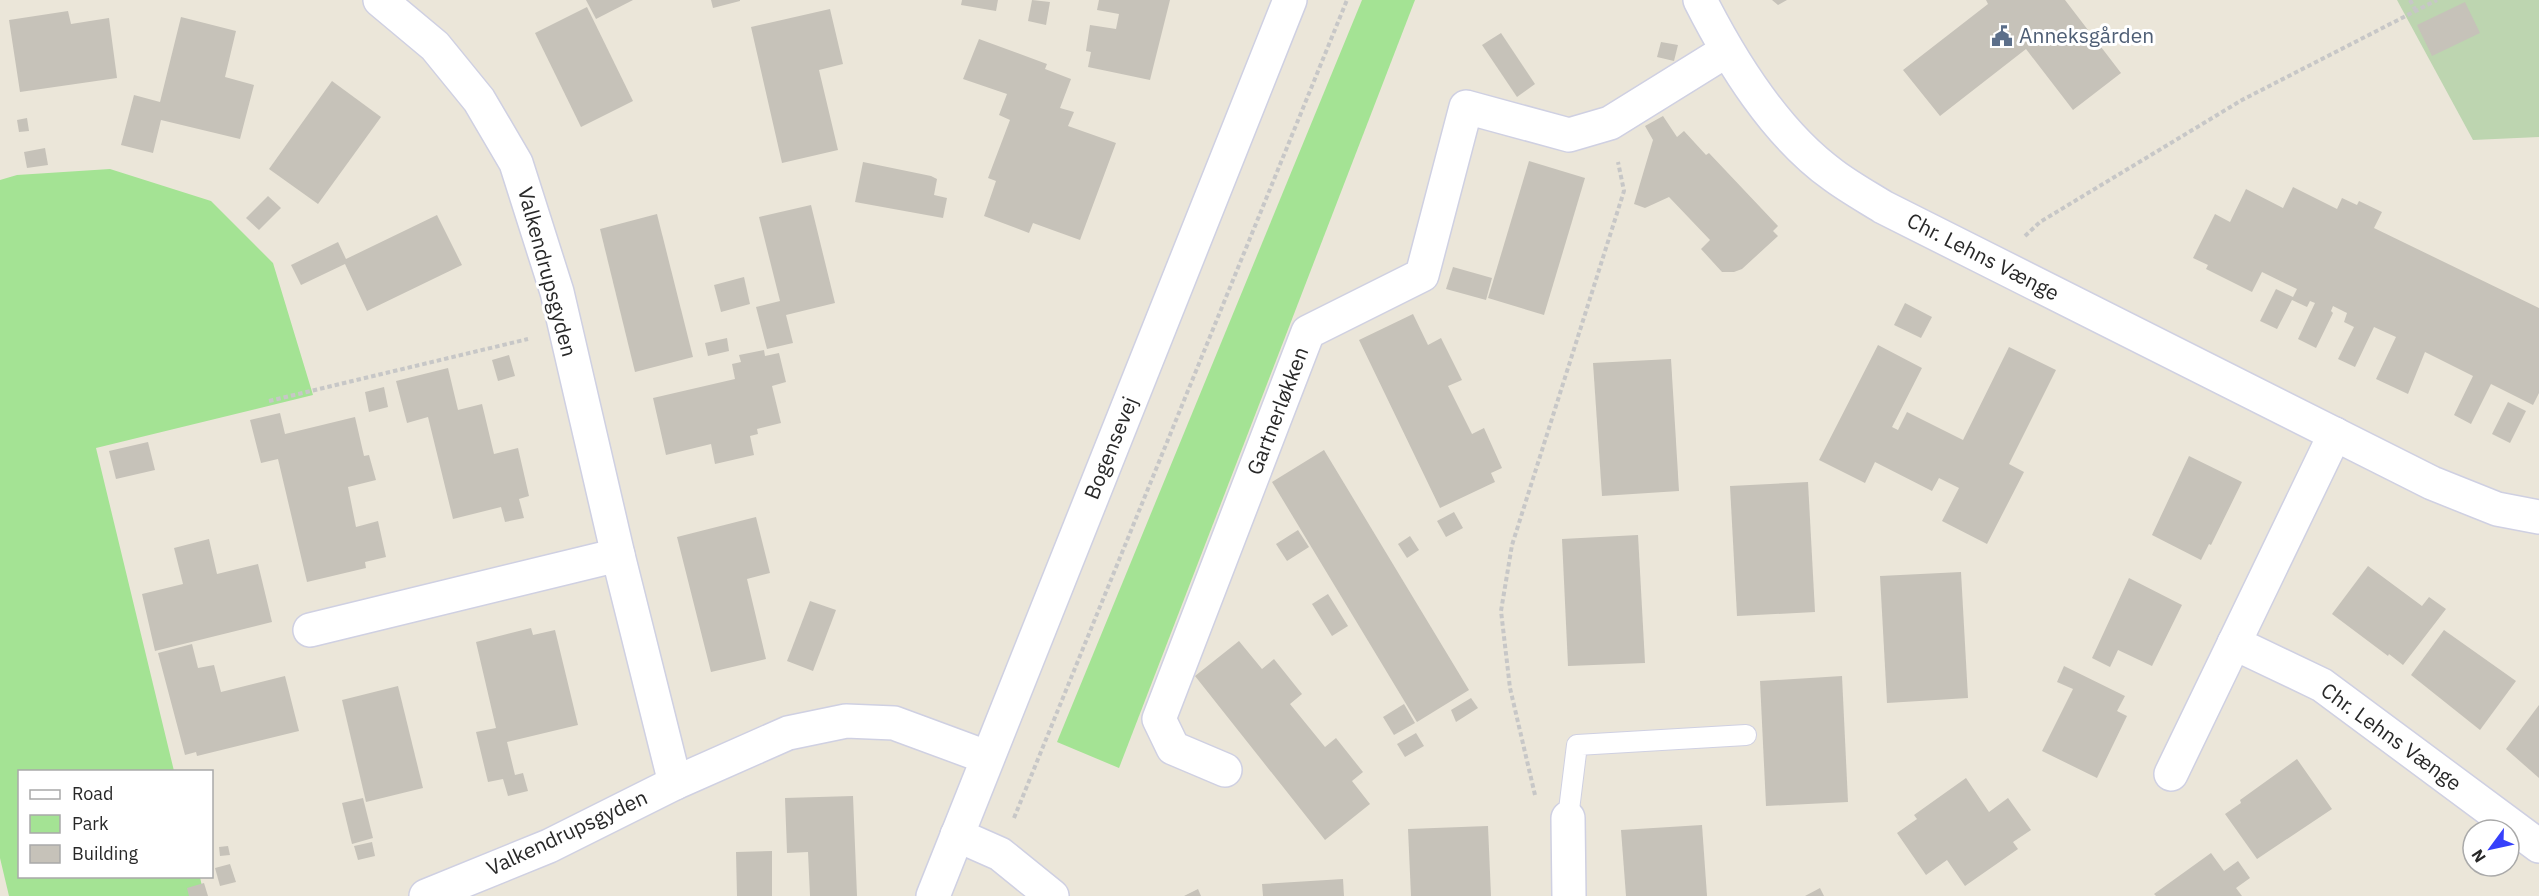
<svg xmlns="http://www.w3.org/2000/svg" width="2539" height="896" viewBox="0 0 2539 896" font-family="'IBM Plex Sans',sans-serif">
<style>
.green{fill:#a4e394}
.cemetery{fill:#bdd5b0}
.building{fill:#c6c2b9}
.lines{fill:none;stroke-linecap:round;stroke-linejoin:round}
.service-casing{stroke:#cfd0e2;stroke-width:22}
.minor-casing{stroke:#cfd0e2;stroke-width:36}
.secondary-casing{stroke:#cfd0e2;stroke-width:36}
.path{stroke:#c7c7c7;stroke-width:4;stroke-dasharray:4.5 3;stroke-linecap:butt}
.service{stroke:#fff;stroke-width:20}
.minor{stroke:#fff;stroke-width:33}
.secondary{stroke:#fff;stroke-width:33}
.labels{text-anchor:middle;stroke-width:6;stroke-linejoin:round;paint-order:stroke}
.service-label{font-size:21px;fill:#4e5e75;stroke:#fff;text-anchor:start}
.street-label{font-size:21px;fill:#282828;stroke:#fff}
</style>
<rect width="100%" height="100%" fill="#ebe6d9"/>
<g class="green">
<polygon points="1362,0 1415,0 1119,768 1057,742"/>
<polygon points="110,169 211,201 273,263 313,395 96,448 174,771 20,772 20,876 200,877 204,896 9,896 0,858 0,180 17,175"/>
</g>
<polygon class="cemetery" points="2397,0 2539,0 2539,137 2473,140"/>
<g class="building">
<polygon points="586,0 633,0 596,19"/>
<polygon points="711,0 740,0 740,1 713,8"/>
<polygon points="962,0 998,0 996,11 961,5"/>
<polygon points="1032,0 1050,2 1046,25 1028,21"/>
<polygon points="1099,0 1170,0 1150,80 1088,67 1091,52 1086,51 1090,25 1116,29 1119,14 1097,10"/>
<polygon points="1772,0 1787,0 1778,5"/>
<polygon points="1986,0 2065,0 2121,73 2073,110 2026,49 1940,116 1903,70 1988,4"/>
<polygon points="2465,2 2480,33 2432,56 2417,25"/>
<polygon points="587,7 633,101 581,127 535,33"/>
<polygon points="830,9 843,64 819,70 838,150 782,163 751,27"/>
<polygon points="68,11 71,24 109,18 117,78 20,92 9,20"/>
<polygon points="181,17 236,31 225,77 254,85 240,139 161,120 153,153 121,145 134,95 160,102"/>
<polygon points="1501,33 1535,84 1517,97 1482,45"/>
<polygon points="979,39 1047,64 1045,69 1071,79 1060,108 1074,112 1068,126 1116,143 1080,240 1033,223 1029,233 984,216 996,181 988,178 1010,120 999,115 1007,94 963,79"/>
<polygon points="1661,42 1678,45 1674,61 1657,57"/>
<polygon points="332,81 381,117 318,204 269,169"/>
<polygon points="1663,116 1677,137 1684,131 1706,155 1709,153 1778,226 1773,231 1778,236 1742,269 1734,272 1722,272 1701,249 1710,240 1669,197 1645,208 1634,204 1653,140 1645,126"/>
<polygon points="27,118 29,131 19,132 17,120"/>
<polygon points="45,148 48,165 27,168 24,152"/>
<polygon points="1529,161 1585,178 1544,315 1488,298"/>
<polygon points="863,162 931,176 937,179 934,195 947,198 943,218 855,202"/>
<polygon points="2293,187 2337,209 2342,198 2357,205 2359,201 2382,212 2374,228 2539,308 2539,393 2533,405 2491,384 2471,424 2454,415 2473,376 2425,352 2408,394 2376,379 2396,337 2374,327 2355,367 2338,359 2354,327 2344,322 2347,313 2333,306 2331,311 2333,313 2316,348 2298,339 2315,303 2310,301 2307,307 2292,300 2277,329 2260,321 2276,289 2293,297 2297,289 2262,272 2252,292 2206,269 2208,265 2193,258 2215,214 2230,222 2246,189 2283,208"/>
<polygon points="268,196 281,208 259,230 246,218"/>
<polygon points="811,205 835,303 786,315 793,343 767,349 756,307 780,301 759,217"/>
<polygon points="657,214 693,357 635,372 600,229"/>
<polygon points="437,215 462,265 367,311 345,264 301,285 291,265 338,242 346,259"/>
<polygon points="1453,267 1492,278 1486,300 1446,289"/>
<polygon points="744,277 750,304 721,312 714,285"/>
<polygon points="1905,303 1932,317 1921,338 1894,325"/>
<polygon points="1413,314 1428,345 1441,338 1462,380 1448,386 1472,434 1484,428 1502,468 1491,473 1495,482 1440,508 1359,340"/>
<polygon points="727,338 729,351 708,356 705,343"/>
<polygon points="1878,345 1922,368 1892,427 1898,430 1907,412 1963,440 2009,347 2056,370 2009,464 2024,472 1987,544 1942,521 1959,488 1939,478 1932,491 1875,462 1865,483 1819,460"/>
<polygon points="764,350 765,356 779,353 786,382 772,386 781,423 757,429 758,434 750,436 754,455 715,464 711,444 666,455 653,398 735,379 732,364 741,362 739,355"/>
<polygon points="509,355 515,376 498,381 492,360"/>
<polygon points="1671,359 1679,491 1602,496 1593,363"/>
<polygon points="448,368 458,410 482,404 494,454 518,448 529,496 519,499 524,518 505,522 501,507 453,519 428,417 407,423 396,381"/>
<polygon points="384,387 388,407 369,412 365,392"/>
<polygon points="2508,402 2526,411 2510,443 2492,434"/>
<polygon points="280,413 285,434 355,417 364,456 369,455 376,480 348,487 356,527 378,521 386,557 365,562 366,568 307,582 278,459 261,463 250,420"/>
<polygon points="148,442 155,470 116,479 109,451"/>
<polygon points="1324,450 1469,690 1417,722 1272,482"/>
<polygon points="2189,456 2242,482 2211,545 2209,544 2201,560 2152,535"/>
<polygon points="1808,482 1815,612 1737,616 1730,486"/>
<polygon points="1454,512 1463,528 1446,537 1437,521"/>
<polygon points="756,517 770,573 747,579 766,659 711,672 677,537"/>
<polygon points="1298,530 1309,547 1287,561 1276,544"/>
<polygon points="1638,535 1645,663 1568,666 1562,539"/>
<polygon points="1410,536 1419,550 1407,558 1398,544"/>
<polygon points="209,539 217,574 258,564 272,622 155,651 142,594 183,584 174,548"/>
<polygon points="2368,566 2422,606 2429,597 2446,609 2403,665 2389,654 2388,656 2332,614"/>
<polygon points="1961,572 1968,698 1887,703 1880,576"/>
<polygon points="2129,578 2182,605 2152,666 2118,650 2110,667 2092,658"/>
<polygon points="1328,594 1348,626 1332,636 1312,604"/>
<polygon points="810,601 836,610 813,671 787,661"/>
<polygon points="531,628 533,635 555,630 578,725 507,742 515,775 523,773 528,791 508,796 503,779 488,782 476,732 496,728 476,642"/>
<polygon points="2444,630 2516,681 2480,730 2411,675"/>
<polygon points="1239,641 1262,669 1274,659 1302,694 1290,704 1325,747 1336,738 1363,772 1352,781 1370,804 1325,840 1195,676"/>
<polygon points="192,644 198,668 214,665 221,692 285,676 299,731 197,756 196,752 185,755 158,653"/>
<polygon points="2064,666 2125,696 2117,711 2127,716 2097,778 2042,751 2073,689 2057,682"/>
<polygon points="1842,676 1848,802 1766,806 1760,681"/>
<polygon points="398,686 423,788 366,802 342,700"/>
<polygon points="1471,698 1478,708 1456,722 1451,710"/>
<polygon points="1404,704 1415,723 1394,735 1383,717"/>
<polygon points="2539,705 2539,778 2506,749"/>
<polygon points="1416,733 1424,746 1405,757 1397,744"/>
<polygon points="2297,759 2332,809 2257,859 2225,814 2241,803 2240,800"/>
<polygon points="1966,778 1989,812 2008,798 2031,830 2013,842 2018,849 1965,886 1947,860 1926,875 1897,833 1917,819 1914,815"/>
<polygon points="853,796 857,896 810,896 808,852 787,853 785,798"/>
<polygon points="363,798 373,838 352,844 342,803"/>
<polygon points="1702,825 1707,896 1626,896 1621,830"/>
<polygon points="1488,826 1491,896 1411,896 1408,829"/>
<polygon points="372,842 375,856 358,860 354,846"/>
<polygon points="228,846 230,855 220,856 219,847"/>
<polygon points="772,851 772,896 737,896 736,852"/>
<polygon points="2211,853 2224,871 2238,861 2250,878 2236,888 2242,896 2156,896 2154,894"/>
<polygon points="230,864 236,882 220,886 215,868"/>
<polygon points="1343,879 1344,896 1263,896 1262,884"/>
<polygon points="204,883 208,896 189,896 187,888"/>
<polygon points="1820,888 1824,896 1805,896"/>
<polygon points="1198,889 1201,896 1184,896"/>
</g>
<g class="lines">
<defs>
<polyline id="service" points="1568,818 1577,745 1746,735"/>
<g id="minor">
<polyline points="380,0 435,46 479,100 516,163 557,292 618,555 675,783"/>
<path d="M1700,0c32,63 75,133 133,175 16,12 34,22 50,32l549,276 65,26 42,8"/>
<polyline points="310,630 618,555"/>
<polyline points="2234,643 2322,685 2539,846"/>
<polyline points="1225,770 1173,748 1159,719 1308,332 1422,275 1466,107 1569,135 1610,123 1726,51"/>
<polyline points="2171,774 2335,434"/>
<polyline points="1568,818 1569,896"/>
<polyline points="957,835 1000,854 1052,896"/>
<polyline points="426,896 549,846 675,783 788,733 846,721 894,723 986,757"/>
</g>
<polyline id="secondary" points="933,896 1290,0"/>
</defs>
<use href="#service" class="service-casing"/>
<use href="#minor" class="minor-casing"/>
<use href="#secondary" class="secondary-casing"/>
<g class="path">
<polyline points="2410,0 2416,11"/>
<polyline points="2025,236 2040,222 2242,100 2437,0"/>
<polyline points="269,401 528,339"/>
<polyline points="1535,795 1510,688 1501,611 1512,545 1624,191 1618,162"/>
<polyline points="1014,818 1347,0"/>
</g>
<use href="#service" class="service"/>
<use href="#minor" class="minor"/>
<use href="#secondary" class="secondary"/>
</g>
<defs>
<symbol id="civic-bare" viewBox="-9 -9 18 18"><path d="M-.6-6.5H3V-4.5H.6V-3L4-1V1h2V6H-6V1h2V-1L-.6-3ZM-1.2 2.5V6h2.4V2.5Z" fill="#5c6f8a" stroke="#fff" stroke-width="2.5" paint-order="stroke"/></symbol>
</defs>
<g fill-rule="evenodd">
<use href="#civic-bare" x="1987" y="21" width="30" height="30"/>
</g>
<g class="labels">
<g class="service-label">
<text x="2019" y="43">Anneksgården</text>
</g>
<g class="street-label">
<text transform="translate(1983 257) rotate(27)" y="7">Chr. Lehns Vænge</text>
<text transform="translate(547 272) rotate(75)" y="7">Valkendrupsgyden</text>
<text transform="translate(1278 411) rotate(-69)" y="7">Gartnerløkken</text>
<text transform="translate(1111 448) rotate(-68)" y="7">Bogensevej</text>
<text transform="translate(2391 737) rotate(36)" y="7">Chr. Lehns Vænge</text>
<text transform="translate(567 833) rotate(-25)" y="7">Valkendrupsgyden</text>
</g>
</g>
<rect x="18" y="770" width="195" height="108" fill="#ffffff" stroke="#a9a9a9" stroke-width="1.5"/>
<rect x="30" y="790" width="30" height="9" fill="#ffffff" stroke="#a9a9a9" stroke-width="1.5"/>
<text x="72" y="800" font-size="18" fill="#282828">Road</text>
<rect x="30" y="815" width="30" height="18" fill="#a4e394" stroke="#a9a9a9" stroke-width="1.5"/>
<text x="72" y="830" font-size="18" fill="#282828">Park</text>
<rect x="30" y="845" width="30" height="18" fill="#c6c2b9" stroke="#a9a9a9" stroke-width="1.5"/>
<text x="72" y="860" font-size="18" fill="#282828">Building</text>
<g transform="translate(2491 848) rotate(237)"><circle r="28" fill="#ffffff" stroke="#a9a9a9" stroke-width="1.5"/>
<path d="M0-4.5L10 22L0 15L-10 22Z" fill="#3640fb"/>
<text y="-9" font-size="16" font-weight="bold" text-anchor="middle" fill="#282828">N</text>
</g>
</svg>
